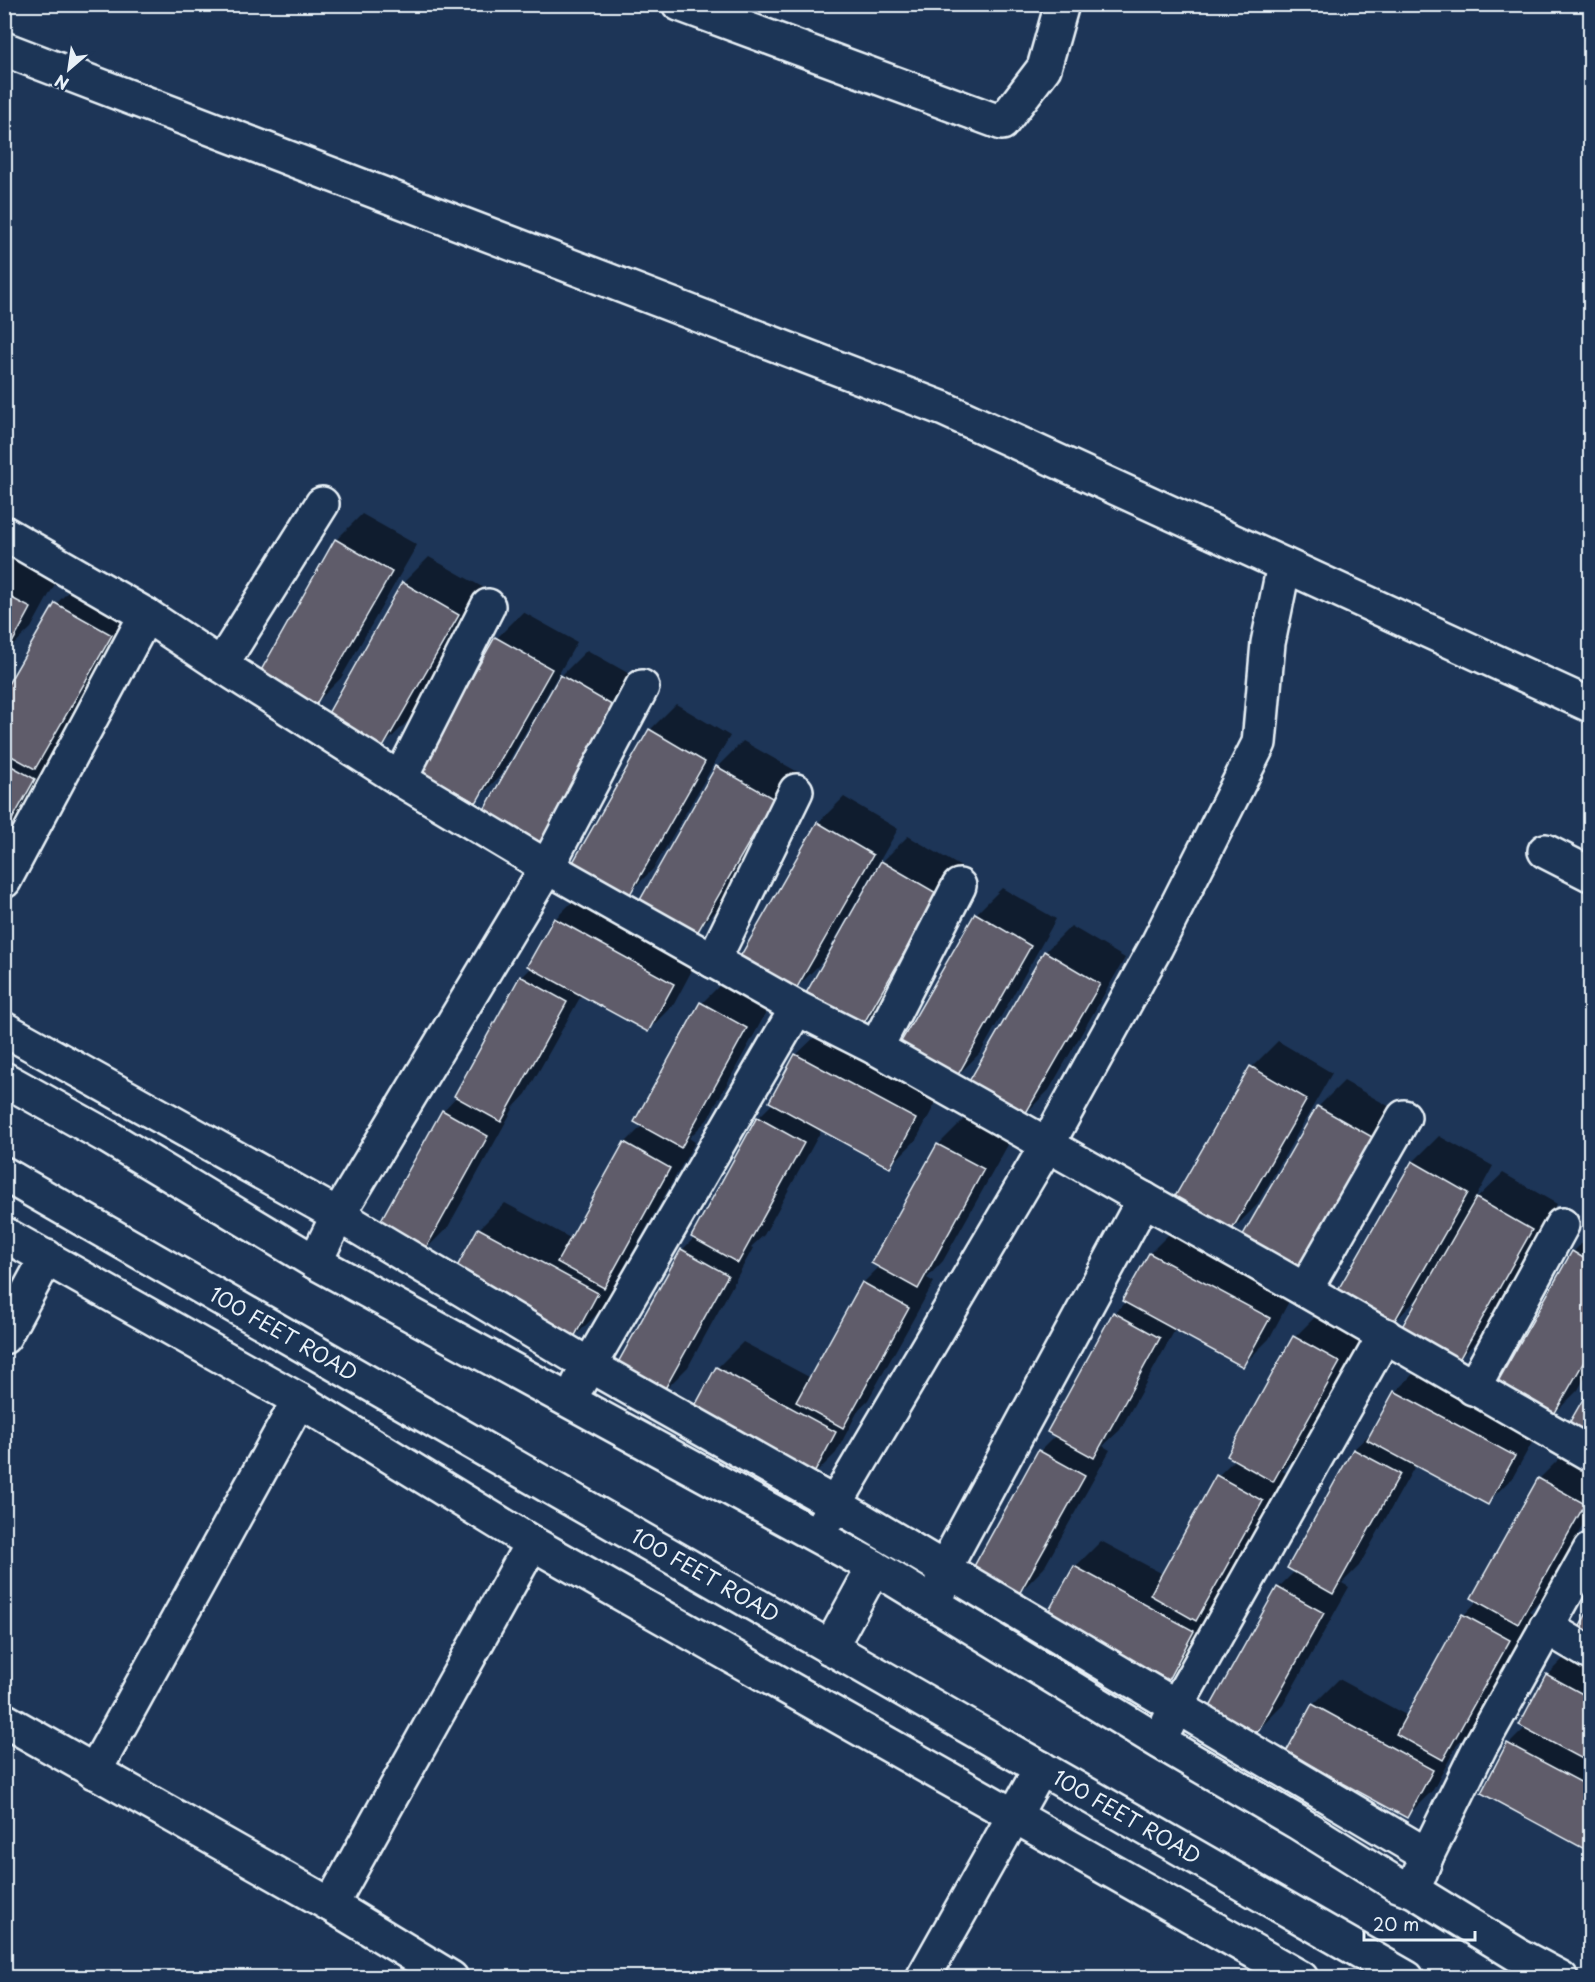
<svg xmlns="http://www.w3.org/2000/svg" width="1595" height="1982" viewBox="0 0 1595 1982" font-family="'Playpen Sans',sans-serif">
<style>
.shadow{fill:#0007}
.building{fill:#5f5c6b;stroke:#e8f1f8;stroke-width:1.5}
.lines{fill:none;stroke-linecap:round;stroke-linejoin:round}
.street-casing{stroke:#e8f1f8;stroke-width:38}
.street{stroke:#1d3557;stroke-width:33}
.labels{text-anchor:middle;stroke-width:6;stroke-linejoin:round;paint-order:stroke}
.street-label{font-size:21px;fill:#e8f1f8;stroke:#1d3557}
</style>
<rect width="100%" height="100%" fill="#1d3557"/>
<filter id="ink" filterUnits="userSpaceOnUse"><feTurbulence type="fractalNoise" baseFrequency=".0167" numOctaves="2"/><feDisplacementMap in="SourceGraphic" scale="12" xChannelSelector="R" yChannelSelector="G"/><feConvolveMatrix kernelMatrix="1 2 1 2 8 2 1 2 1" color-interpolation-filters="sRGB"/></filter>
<g filter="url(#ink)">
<g class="shadow">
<polygon points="362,514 417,545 341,678 315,704 336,540"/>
<polygon points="4,554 56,582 31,628 4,654"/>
<polygon points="429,557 484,588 408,721 382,747 403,583"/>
<polygon points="82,578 137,609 61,742 53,749 60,753 4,851 4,694 56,604"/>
<polygon points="523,612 577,642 501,775 475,801 421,770 497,638"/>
<polygon points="587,650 642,681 566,814 540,840 561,676"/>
<polygon points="676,704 730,736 654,868 628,894 650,730"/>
<polygon points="743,741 798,772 722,905 696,931 717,767"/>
<polygon points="844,797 898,829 822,962 796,988 818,823"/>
<polygon points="908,836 963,868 887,1000 861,1026 882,862"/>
<polygon points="1002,888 1056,919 981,1052 955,1078 976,914"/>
<polygon points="581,893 699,957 674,1004 648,1030 582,994 526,1094 512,1109 513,1109 448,1227 422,1253 378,1229 443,1111 457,1096 522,977 532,967 555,919"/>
<polygon points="1071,926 1125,958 1049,1090 1023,1116 1045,952"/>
<polygon points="728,977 772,1002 707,1120 689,1138 695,1142 598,1313 572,1339 454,1275 479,1229 505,1203 572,1239 625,1143 643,1125 702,1003"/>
<polygon points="823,1029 941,1093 916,1140 890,1166 822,1129 764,1235 751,1247 753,1248 688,1367 662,1393 617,1368 682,1250 695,1237 758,1118 773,1103 771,1102 797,1054"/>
<polygon points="1278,1041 1332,1073 1256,1206 1230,1232 1252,1067"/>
<polygon points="1344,1081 1399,1112 1297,1271 1318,1107"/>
<polygon points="965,1118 1009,1143 943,1261 927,1278 934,1282 868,1400 859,1409 836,1453 810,1479 692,1414 717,1368 743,1342 811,1378 863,1283 880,1266 873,1263 939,1144"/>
<polygon points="1439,1136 1493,1166 1474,1201 1503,1173 1557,1204 1481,1337 1455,1363 1420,1296 1391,1325 1413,1162"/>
<polygon points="1176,1227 1294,1292 1269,1339 1243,1365 1176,1328 1120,1430 1103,1446 1110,1450 1044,1568 1018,1594 1040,1451 1056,1435 1115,1313 1126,1301 1124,1300 1150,1253"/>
<polygon points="1590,1235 1590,1368 1578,1390 1552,1416 1573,1252"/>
<polygon points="1321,1311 1365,1335 1299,1454 1282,1471 1288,1474 1222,1593 1214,1602 1219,1605 1194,1652 1168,1678 1049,1614 1075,1567 1101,1541 1163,1574 1218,1476 1235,1459 1229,1455 1295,1337"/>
<polygon points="1421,1366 1539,1430 1513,1477 1487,1503 1416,1464 1359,1566 1342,1583 1349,1587 1283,1705 1257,1731 1278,1588 1295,1571 1289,1568 1354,1449 1375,1429 1395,1392"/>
<polygon points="1590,1390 1590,1439 1569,1427"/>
<polygon points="1565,1453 1590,1467 1590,1512 1544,1596 1529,1611 1534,1614 1469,1733 1458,1743 1433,1790 1407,1816 1313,1705 1339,1679 1408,1716 1464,1615 1478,1600 1539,1479"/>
<polygon points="1573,1649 1590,1659 1590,1850 1483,1793 1509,1744 1526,1727 1547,1675"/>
</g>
<g class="building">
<polygon points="335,539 392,572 315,706 259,674"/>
<polygon points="402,582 459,615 382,749 326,717"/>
<polygon points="4,594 31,608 5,656 4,656"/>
<polygon points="55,603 112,635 35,769 4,752 4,691"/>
<polygon points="495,637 552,669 476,803 419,771"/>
<polygon points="560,675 617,708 540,842 484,810"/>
<polygon points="649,729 705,762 629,896 572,864"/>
<polygon points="4,762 35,779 4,834"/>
<polygon points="716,766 774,799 697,933 640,900"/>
<polygon points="817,822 873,855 796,989 740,957"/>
<polygon points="881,861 938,894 861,1028 805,995"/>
<polygon points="975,913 1031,946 955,1080 898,1047"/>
<polygon points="554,918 674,984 648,1032 527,966"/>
<polygon points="1044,951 1100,984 1023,1118 967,1085"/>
<polygon points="520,976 567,1002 501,1122 454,1096"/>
<polygon points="700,1002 747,1028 681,1148 634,1122"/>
<polygon points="795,1054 916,1119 890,1168 769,1102"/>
<polygon points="1250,1066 1307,1099 1230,1233 1173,1200"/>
<polygon points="1317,1106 1374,1138 1297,1272 1240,1240"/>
<polygon points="442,1110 488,1136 422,1255 376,1229"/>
<polygon points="757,1117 804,1143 738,1263 691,1237"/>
<polygon points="624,1142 670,1168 604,1288 557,1262"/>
<polygon points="937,1144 984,1169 918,1289 871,1263"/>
<polygon points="1412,1161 1468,1193 1391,1327 1335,1295"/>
<polygon points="1476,1198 1532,1230 1456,1365 1399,1332"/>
<polygon points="478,1228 598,1293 572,1341 452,1276"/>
<polygon points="681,1249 728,1275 662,1394 615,1368"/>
<polygon points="1572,1251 1590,1262 1590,1351 1552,1418 1496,1385"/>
<polygon points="1149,1253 1270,1318 1243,1367 1122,1301"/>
<polygon points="862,1282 909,1308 843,1428 796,1402"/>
<polygon points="1113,1312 1160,1338 1094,1458 1047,1432"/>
<polygon points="1293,1336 1340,1362 1273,1482 1227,1456"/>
<polygon points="716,1367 836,1432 810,1481 690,1415"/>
<polygon points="1590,1387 1590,1440 1567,1427"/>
<polygon points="1394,1391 1515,1456 1488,1505 1367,1440"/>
<polygon points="1353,1449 1400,1474 1333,1594 1287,1568"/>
<polygon points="1038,1450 1085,1476 1018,1596 972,1570"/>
<polygon points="1216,1475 1263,1501 1196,1621 1150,1595"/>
<polygon points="1538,1478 1585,1504 1518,1624 1471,1598"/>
<polygon points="1074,1566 1194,1631 1168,1680 1047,1614"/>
<polygon points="1277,1587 1324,1613 1257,1733 1210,1707"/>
<polygon points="1590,1607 1590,1641 1576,1634"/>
<polygon points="1462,1614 1510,1640 1443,1760 1396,1734"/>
<polygon points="1546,1674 1590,1698 1590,1763 1519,1725"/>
<polygon points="1312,1704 1433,1770 1407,1818 1286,1752"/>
<polygon points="1507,1743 1590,1787 1590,1852 1481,1793"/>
</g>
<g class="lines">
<defs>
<g id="street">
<polyline points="679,4 1002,123 1044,68 1062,4"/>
<polyline points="4,49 944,409 1590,705"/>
<polyline points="4,533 146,615 221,665 400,779 547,867 797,1008 876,1048 1305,1290 1590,1454"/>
<polyline points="221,665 322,504"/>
<polyline points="400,779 488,606"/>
<polyline points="1545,851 1590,874"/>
<polyline points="4,881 146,615"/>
<polyline points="713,961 796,791"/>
<polyline points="4,1029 338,1215 589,1365 835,1504 1427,1855"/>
<polyline points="876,1048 959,886"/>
<polyline points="4,1079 108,1137 315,1262 874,1567 1160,1742 1297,1822 1396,1884 1414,1891 1518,1955 1561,1978"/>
<path id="s1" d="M4,1174l1403,804"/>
<polyline points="4,1234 299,1400 532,1543 1301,1978"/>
<polyline points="315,1262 338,1215 547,867 642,687"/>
<polyline points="1305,1290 1404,1117"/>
<polyline points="4,1337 47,1257"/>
<polyline points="579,1383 797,1008"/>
<polyline points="1473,1388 1562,1225"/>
<polyline points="824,1523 1047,1145 1156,947 1259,743 1268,643 1284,565"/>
<polyline points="940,1591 944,1569 1144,1199"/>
<polyline points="1546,1627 1590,1653"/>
<polyline points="830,1648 874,1567"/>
<polyline points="4,1720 331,1905 451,1978"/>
<polyline points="1167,1726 1176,1707 1385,1335"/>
<polyline points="94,1772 299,1400"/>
<polyline points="1419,1876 1427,1855 1480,1747 1590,1550"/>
<polyline points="331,1905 532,1543"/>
<polyline points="923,1978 1041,1768"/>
</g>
</defs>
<use href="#street" class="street-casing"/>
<use href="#street" class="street"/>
</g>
</g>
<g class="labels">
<g class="street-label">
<text dy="7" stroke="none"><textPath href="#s1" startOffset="322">100 FEET ROAD</textPath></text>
<text dy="7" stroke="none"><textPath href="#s1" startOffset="808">100 FEET ROAD</textPath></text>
<text dy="7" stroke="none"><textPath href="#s1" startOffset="1294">100 FEET ROAD</textPath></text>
</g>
</g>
<rect width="1595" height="1982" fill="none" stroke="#1d3557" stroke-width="24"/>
<rect x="12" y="12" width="1571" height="1958" fill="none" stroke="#e8f1f8" stroke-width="2" filter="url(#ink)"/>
<g transform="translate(69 69) rotate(209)" stroke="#1d3557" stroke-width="4.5" paint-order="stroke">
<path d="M0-4.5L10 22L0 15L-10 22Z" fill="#e8f1f8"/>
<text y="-9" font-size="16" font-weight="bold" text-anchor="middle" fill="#e8f1f8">N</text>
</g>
<path d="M1364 1931v9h111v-9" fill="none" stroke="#e8f1f8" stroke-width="3"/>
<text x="1373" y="1931" font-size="18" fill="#e8f1f8" stroke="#1d3557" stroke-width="4.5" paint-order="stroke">20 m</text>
</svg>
